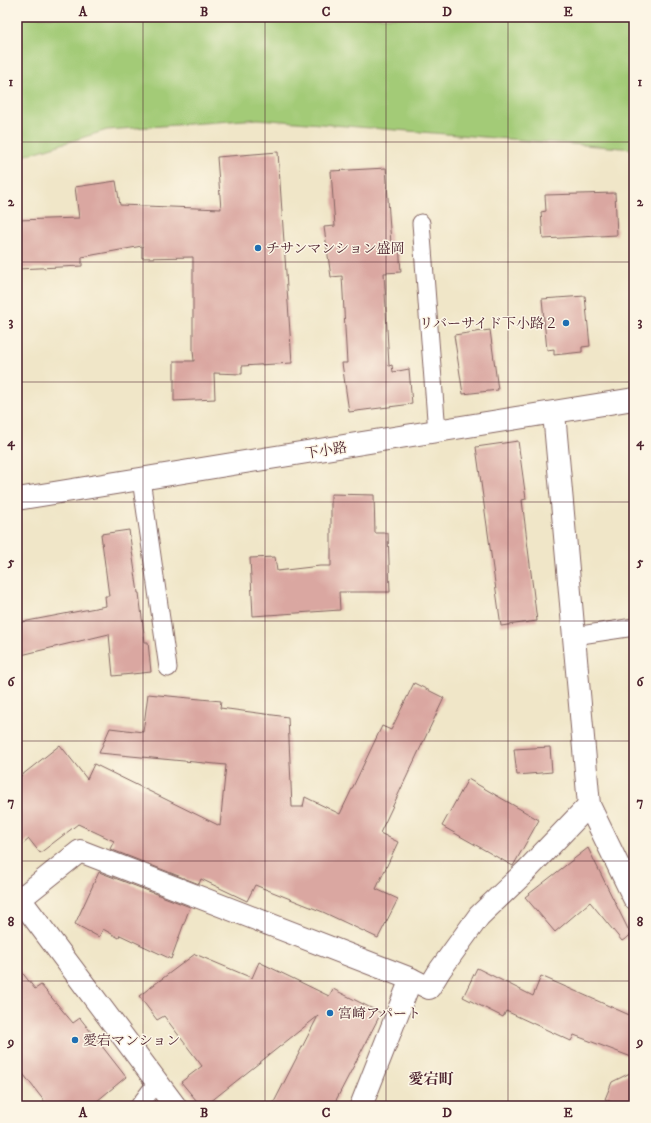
<svg xmlns="http://www.w3.org/2000/svg" width="651" height="1123" viewBox="0 0 651 1123" font-family="'IM FELL DW Pica','Noto Serif JP',serif">
<style>
.green{fill:#a3cb77;stroke:#767551}
.building{fill:#daa7a1}
.lines{fill:none;stroke-linecap:round;stroke-linejoin:round}
.service-casing{stroke:#846562;stroke-width:19}
.minor-casing{stroke:#846562;stroke-width:24}
.service{stroke:#fff;stroke-width:17}
.minor{stroke:#fff;stroke-width:22}
.grid{fill:none;stroke:#4a1f2b;stroke-width:1;stroke-opacity:0.55}
.poi-dot{fill:#1f6fb2;stroke:#fcf5e5;stroke-width:1.5}
.labels{text-anchor:middle;stroke-width:3;stroke-linejoin:round;paint-order:stroke}
.poi-label{font-size:14px;fill:#4a1f2b;stroke:#fcf5e5;text-anchor:start}
.street-label{font-size:14px;fill:#4a1f2b;stroke:#fcf5e5}
.neighbourhood-label{font-size:15px;font-weight:bold;fill:#4a1f2b;stroke:#fcf5e5}
.neatline{fill:none;stroke:#4a1f2b;stroke-width:1.5}
.grid-label{font-size:13px;text-anchor:middle;font-weight:bold;fill:#4a1f2b}
</style>
<rect width="100%" height="100%" fill="#fcf5e5"/>
<filter id="ink" filterUnits="userSpaceOnUse"><feTurbulence type="fractalNoise" baseFrequency=".025" numOctaves="2"/><feDisplacementMap in="SourceGraphic" scale="8" xChannelSelector="R" yChannelSelector="G"/><feConvolveMatrix kernelMatrix="1 2 1 2 8 2 1 2 1" color-interpolation-filters="sRGB"/></filter>
<filter id="wash" filterUnits="userSpaceOnUse"><feTurbulence type="fractalNoise" baseFrequency=".012" numOctaves="4" result="noise"/><feDisplacementMap in="SourceGraphic" scale="16" xChannelSelector="R" yChannelSelector="G"/><feGaussianBlur stdDeviation="0.9" result="paint"/><feColorMatrix in="noise" values="0 0 0 0 0 0 0 0 0 0 0 0 0 0 0 0 0 1.4 0 .05"/><feComposite in="paint" operator="in"/></filter>
<g filter="url(#wash)">
<rect width="100%" height="100%" fill="#f0e6c8"/>
<polygon class="green" points="17,17 634,17 634,149 258,119 107,130 17,158"/>
<g id="blocks">
<g class="building">
<polygon points="278,152 292,363 242,366 242,374 214,373 215,399 174,401 174,361 194,361 193,350 193,257 142,258 142,246 82,257 82,266 17,269 17,220 79,218 75,187 116,181 120,205 221,209 217,157"/>
<polygon points="386,168 391,245 399,244 401,272 384,273 389,366 392,365 393,372 409,369 412,404 349,412 342,363 347,363 342,276 331,277 324,227 335,226 331,171"/>
<polygon points="615,193 617,235 543,239 541,212 546,211 545,195"/>
<polygon points="585,296 590,346 582,347 582,352 554,355 554,349 547,350 542,299"/>
<polygon points="490,330 498,390 463,394 454,335"/>
<polygon points="518,441 526,499 522,500 537,621 501,626 476,447"/>
<polygon points="331,494 374,495 375,533 388,533 390,592 339,592 340,610 253,616 250,558 275,557 277,571 320,566 331,566"/>
<polygon points="129,530 138,593 139,593 145,642 148,642 151,672 113,676 109,634 17,656 17,623 106,606 105,596 109,596 101,534"/>
<polygon points="414,683 444,698 380,833 398,842 376,889 398,899 378,938 323,912 255,885 247,901 201,879 199,884 110,849 114,841 78,824 40,853 29,839 17,849 17,779 60,745 87,779 94,764 220,826 226,765 99,753 110,728 143,732 148,694 221,701 220,708 288,717 292,807 303,807 305,797 340,814 382,726 391,730"/>
<polygon points="550,747 552,772 517,775 514,749"/>
<polygon points="468,779 539,820 513,866 442,826"/>
<polygon points="588,848 631,935 622,941 590,902 555,932 525,897"/>
<polygon points="99,872 190,907 171,959 120,935 119,938 103,929 99,937 75,924"/>
<polygon points="195,954 252,978 259,962 329,996 333,989 381,1013 333,1106 272,1106 318,1016 205,1106 201,1106 181,1082 202,1066 164,1016 157,1020 139,996"/>
<polygon points="17,966 35,989 41,985 73,1023 80,1018 126,1077 91,1106 48,1106 17,1066"/>
<polygon points="477,968 533,996 541,976 634,1017 634,1058 574,1035 571,1041 506,1011 503,1017 463,997"/>
<polygon points="634,1071 634,1106 620,1106 605,1099 612,1082"/>
</g>
</g>
</g>
<g filter="url(#ink)">
<use href="#blocks" fill-opacity="0" stroke="#846562" stroke-width="1"/>
<g class="lines">
<defs>
<g id="service">
<polyline points="421,223 437,432"/>
<polyline points="141,479 168,668"/>
<polyline points="574,636 634,627"/>
<polyline points="139,1106 157,1082"/>
</g>
<g id="minor">
<polyline points="554,413 589,805 634,898"/>
<polyline points="17,499 634,399"/>
<polyline points="17,895 175,1106"/>
<polyline points="20,899 80,851 411,979 429,988 440,970 479,916 525,872 589,805"/>
<polyline points="361,1106 411,979"/>
</g>
</defs>
<use href="#service" class="service-casing"/>
<use href="#minor" class="minor-casing"/>
<use href="#service" class="service"/>
<use href="#minor" class="minor"/>
</g>
</g>
<path class="grid" d="M143,17v1089M265,17v1089M386,17v1089M508,17v1089M17,142h617M17,262h617M17,382h617M17,502h617M17,621h617M17,741h617M17,861h617M17,981h617"/>
<g class="poi-dot">
<circle cx="258" cy="248" r="4"/>
<circle cx="566" cy="323" r="4"/>
<circle cx="330" cy="1013" r="4"/>
<circle cx="75" cy="1040" r="4"/>
</g>
<g class="labels">
<g class="poi-label">
<text x="266" y="253">チサンマンション盛岡</text>
<text x="558" y="328" text-anchor="end">リバーサイド下小路２</text>
<text x="338" y="1018">宮崎アパート</text>
<text x="83" y="1045">愛宕マンション</text>
</g>
<g class="street-label">
<text transform="translate(326 450) rotate(-9)" y="5">下小路</text>
</g>
<g class="neighbourhood-label">
<text x="431" y="1084">愛宕町</text>
</g>
</g>
<rect width="651" height="1123" fill="none" stroke="#fcf5e5" stroke-width="44"/>
<rect x="22" y="22" width="607" height="1079" class="neatline"/>
<g class="grid-label">
<text x="83" y="16">A</text>
<text x="204" y="16">B</text>
<text x="326" y="16">C</text>
<text x="447" y="16">D</text>
<text x="568" y="16">E</text>
<text x="11" y="86">1</text>
<text x="640" y="86">1</text>
<text x="11" y="206">2</text>
<text x="640" y="206">2</text>
<text x="11" y="326">3</text>
<text x="640" y="326">3</text>
<text x="11" y="446">4</text>
<text x="640" y="446">4</text>
<text x="11" y="566">5</text>
<text x="640" y="566">5</text>
<text x="11" y="686">6</text>
<text x="640" y="686">6</text>
<text x="11" y="806">7</text>
<text x="640" y="806">7</text>
<text x="11" y="926">8</text>
<text x="640" y="926">8</text>
<text x="11" y="1046">9</text>
<text x="640" y="1046">9</text>
<text x="83" y="1117">A</text>
<text x="204" y="1117">B</text>
<text x="326" y="1117">C</text>
<text x="447" y="1117">D</text>
<text x="568" y="1117">E</text>
</g>
</svg>
